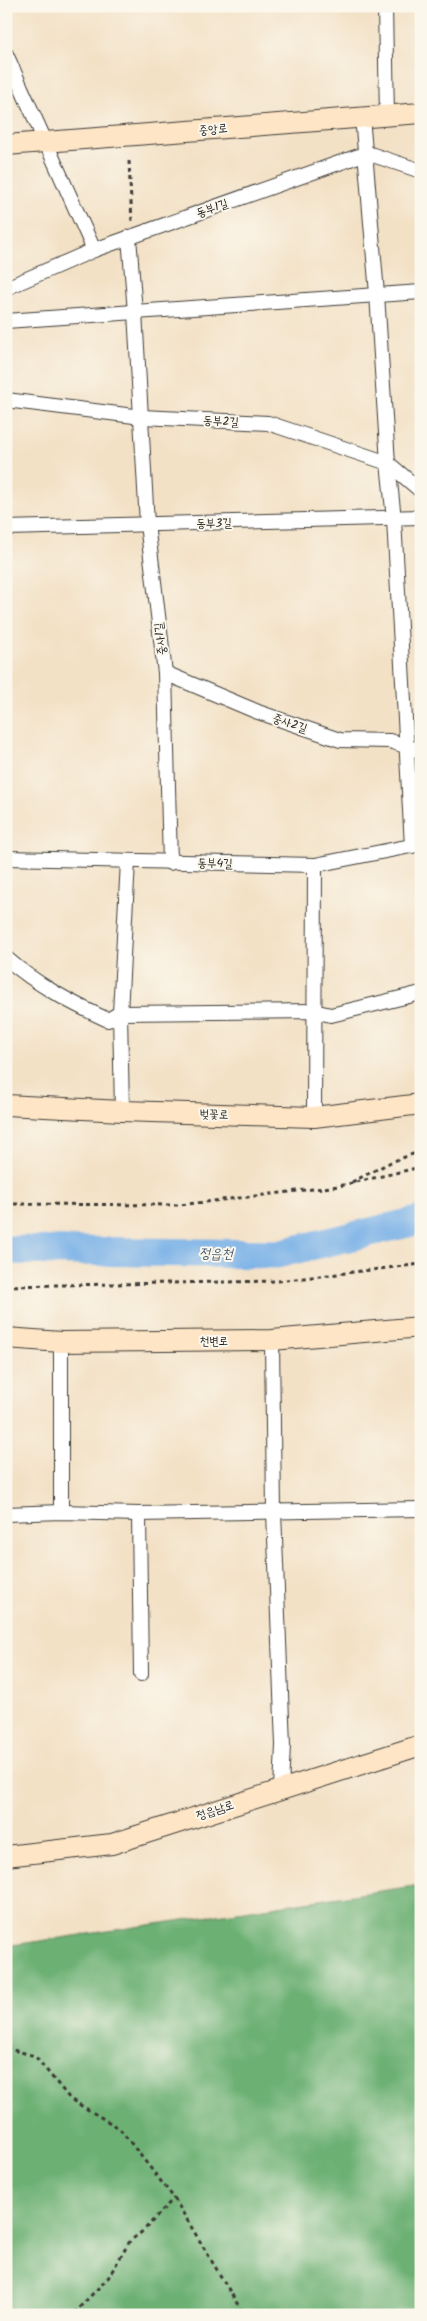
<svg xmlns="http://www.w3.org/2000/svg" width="427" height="2321" viewBox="0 0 427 2321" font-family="Kalam,'Poor Story',sans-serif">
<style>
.forest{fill:#6cb073;stroke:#446648}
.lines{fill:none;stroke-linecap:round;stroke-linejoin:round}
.river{stroke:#78b0e7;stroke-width:29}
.street-casing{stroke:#3c3a36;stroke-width:16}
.secondary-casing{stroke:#3c3a36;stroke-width:22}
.path{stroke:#3c3a36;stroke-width:3;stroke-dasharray:4 4;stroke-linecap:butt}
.street{stroke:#fff;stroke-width:14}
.secondary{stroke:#fee5c5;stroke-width:20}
.labels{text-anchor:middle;stroke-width:4;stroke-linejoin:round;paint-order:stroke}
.street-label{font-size:12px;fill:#1c1c1c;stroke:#fbf7ec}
.water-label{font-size:14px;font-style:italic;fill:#41576d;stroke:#fbf7ec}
</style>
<rect width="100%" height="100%" fill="#fbf7ec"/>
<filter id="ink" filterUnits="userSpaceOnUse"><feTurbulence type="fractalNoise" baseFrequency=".02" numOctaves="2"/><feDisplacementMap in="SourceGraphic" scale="10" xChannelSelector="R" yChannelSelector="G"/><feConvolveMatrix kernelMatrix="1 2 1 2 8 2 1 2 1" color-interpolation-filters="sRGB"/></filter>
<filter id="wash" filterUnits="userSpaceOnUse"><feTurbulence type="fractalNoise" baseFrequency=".0096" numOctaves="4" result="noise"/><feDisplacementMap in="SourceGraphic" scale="20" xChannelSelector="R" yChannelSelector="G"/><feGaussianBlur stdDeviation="1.12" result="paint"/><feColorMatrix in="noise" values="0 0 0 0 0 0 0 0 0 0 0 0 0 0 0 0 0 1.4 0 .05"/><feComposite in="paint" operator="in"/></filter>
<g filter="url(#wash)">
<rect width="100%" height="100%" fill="#f3e1c6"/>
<polygon class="forest" points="421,1885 421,2315 6,2315 6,1946"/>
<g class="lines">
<polyline class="river" points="6,1250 277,1254 421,1220"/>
</g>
</g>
<g filter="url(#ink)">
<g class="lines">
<defs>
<g id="street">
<polyline points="385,6 387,116"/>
<polyline points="6,54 94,250"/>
<polyline points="362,116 377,294 388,463 394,519 412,846"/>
<polyline points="129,237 135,312 147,524 165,673 170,863"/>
<polyline points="6,288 94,250 367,153 421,171"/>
<polyline points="6,321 421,292"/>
<polyline points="6,400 142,417 268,423 388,463 421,491"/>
<polyline points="6,528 421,517"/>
<polyline points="165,673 258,712 340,740 390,741 421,751"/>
<polyline points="6,858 315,865 421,844"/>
<polyline points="128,861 120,1013 313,1011 331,1015 421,993"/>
<path d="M6,958c31,27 65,45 102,62l12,-7 2,98"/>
<polyline points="314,1117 315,865"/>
<polyline points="272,1340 274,1512 283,1745 281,1789"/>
<polyline points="61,1512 61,1342"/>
<polyline points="6,1514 61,1512 139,1514 421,1509"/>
<polyline points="139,1514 141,1674"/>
</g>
<g id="secondary">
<polyline points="6,145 421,113"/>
<polyline points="6,1105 122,1111 314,1117 421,1104"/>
<polyline points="6,1338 61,1342 272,1340 421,1327"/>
<polyline points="6,1856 112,1844 421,1745"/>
</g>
</defs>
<use href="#street" class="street-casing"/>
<use href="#secondary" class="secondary-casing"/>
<g class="path">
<polyline points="129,161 132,223"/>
<polyline points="352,1182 391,1162 421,1151"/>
<polyline points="6,1204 180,1205 339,1186 421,1167"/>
<polyline points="6,1286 278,1281 421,1264"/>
<polyline points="6,2048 35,2056 70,2099 119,2128 174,2198 244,2315"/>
<polyline points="66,2315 74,2313 108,2278 130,2241 143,2231 174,2198"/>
</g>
<use href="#street" class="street"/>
<use href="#secondary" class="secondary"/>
</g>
</g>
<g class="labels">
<g class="street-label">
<text transform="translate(213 129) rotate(-5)" y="4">중앙로</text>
<text transform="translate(212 208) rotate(-20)" y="4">동부1길</text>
<text transform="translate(221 421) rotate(3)" y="4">동부2길</text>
<text transform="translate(214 523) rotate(-1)" y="4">동부3길</text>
<text transform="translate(160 639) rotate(-97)" y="4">중사1길</text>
<text transform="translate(290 723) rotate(19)" y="4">중사2길</text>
<text transform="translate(215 863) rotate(1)" y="4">동부4길</text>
<text transform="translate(214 1114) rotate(2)" y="4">벚꽃로</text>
<text x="214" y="1345">천변로</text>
<text transform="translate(215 1810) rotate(-18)" y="4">정읍남로</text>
</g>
<g class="water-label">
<text transform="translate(216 1253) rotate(1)" y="5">정읍천</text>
</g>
</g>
<rect width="427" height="2321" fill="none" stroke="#fbf7ec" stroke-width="25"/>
</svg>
